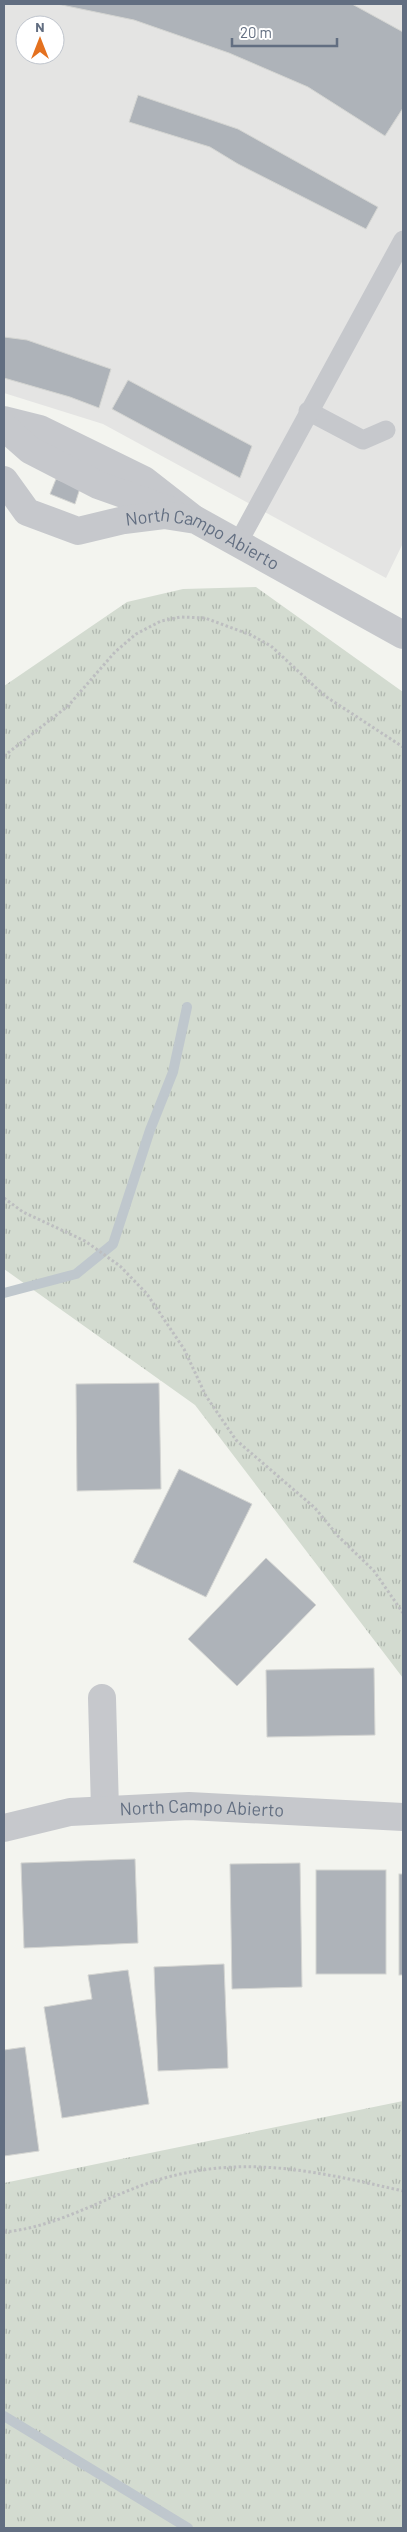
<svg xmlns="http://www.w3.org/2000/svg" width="407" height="2532" viewBox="0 0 407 2532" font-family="Barlow,sans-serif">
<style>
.built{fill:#e4e4e3;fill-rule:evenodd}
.grass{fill:url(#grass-tufts)}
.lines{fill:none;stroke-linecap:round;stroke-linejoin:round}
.stream{stroke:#bfc7cd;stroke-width:10}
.building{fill:#aeb3b9;stroke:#d4d5d2}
.path{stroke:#bdbec0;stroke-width:3;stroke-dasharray:2.5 2.5;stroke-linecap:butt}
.service{stroke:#c6c8cc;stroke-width:19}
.minor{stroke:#c6c8cc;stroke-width:28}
.labels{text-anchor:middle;stroke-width:5;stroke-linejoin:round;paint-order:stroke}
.street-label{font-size:18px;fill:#626e81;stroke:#fff}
</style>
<defs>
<pattern id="grass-tufts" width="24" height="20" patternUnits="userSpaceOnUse" patternTransform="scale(1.25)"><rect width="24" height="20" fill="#d3dbd0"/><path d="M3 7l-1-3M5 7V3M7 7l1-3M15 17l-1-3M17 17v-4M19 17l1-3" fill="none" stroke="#afb6ae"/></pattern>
</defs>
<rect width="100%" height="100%" fill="#f3f4ef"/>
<path class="built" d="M4,4h399v539l-17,35 -283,-154 -99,-31zM25,25h30v30h-30z"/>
<g class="grass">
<polygon points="256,587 403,692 403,1678 195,1405 4,1269 4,686 127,602 183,589"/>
<polygon points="403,2101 403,2528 4,2528 4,2183"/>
</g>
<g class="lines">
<g class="stream">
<polyline points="4,1293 76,1274 113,1244 150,1130 173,1072 187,1007"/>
<polyline points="4,2416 188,2528"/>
</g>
</g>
<g class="building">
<polygon points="57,4 352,4 403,32 403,108 385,136 308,87 229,53 134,20"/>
<polygon points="138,95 238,129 378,207 366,229 238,164 210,147 129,122"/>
<polygon points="4,337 27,340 111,369 99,408 70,397 4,378"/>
<polygon points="128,380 252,446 240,478 112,409"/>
<polygon points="56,479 80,488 75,504 50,494"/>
<polygon points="159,1383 161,1489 77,1491 76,1384"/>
<polygon points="179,1469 252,1504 206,1597 133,1562"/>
<polygon points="266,1558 316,1605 237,1686 188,1639"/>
<polygon points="374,1668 375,1735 267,1737 266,1670"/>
<polygon points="135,1859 138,1943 24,1948 21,1863"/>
<polygon points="300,1863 302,1987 232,1989 230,1864"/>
<rect x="316" y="1870" width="70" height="104"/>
<rect x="399" y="1874" width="4" height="101"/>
<polygon points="224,1964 228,2068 158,2071 154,1967"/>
<polygon points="128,1970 149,2104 62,2118 44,2007 92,1999 88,1975"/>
<polygon points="25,2047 39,2151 4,2156 4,2050"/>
</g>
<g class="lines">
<g class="path">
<polyline points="4,756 68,706 115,652 136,634 161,621 181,617 205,618 251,635 271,646 325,696 403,747"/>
<polyline points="4,1198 23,1212 85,1241 120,1266 147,1294 184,1349 206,1396 236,1440 315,1508 338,1536 374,1571 403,1613"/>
<path d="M4,2232c56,-5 103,-37 157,-53 86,-25 158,-7 242,12"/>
</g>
<g class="service">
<polyline points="308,411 363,440 386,430"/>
<polyline points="238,543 403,240"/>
</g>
<g class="minor">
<polyline points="4,420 40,429 144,480 194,519"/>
<polyline points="4,427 30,450 98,485 171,511"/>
<path id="s1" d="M4,480l23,32 51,19 46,-11 40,-5 32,5 207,115"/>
<polyline points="102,1698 105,1810"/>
<path id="s2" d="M4,1828l66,-16 119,-6 214,11"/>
</g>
</g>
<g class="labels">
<g class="street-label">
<text dy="6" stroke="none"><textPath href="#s1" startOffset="225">North Campo Abierto</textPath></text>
<text dy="6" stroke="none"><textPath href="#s2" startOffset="200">North Campo Abierto</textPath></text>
</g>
</g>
<rect width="407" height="2532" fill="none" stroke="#626e81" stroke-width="10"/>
<g transform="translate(40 40)"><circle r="24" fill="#ffffff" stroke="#c0c5cd"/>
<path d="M0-4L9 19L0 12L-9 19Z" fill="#e4711f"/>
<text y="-8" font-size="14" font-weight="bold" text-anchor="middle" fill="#626e81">N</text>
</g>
<path d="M232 38v8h105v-8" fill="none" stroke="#626e81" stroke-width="2.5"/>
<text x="240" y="38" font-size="15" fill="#626e81" stroke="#ffffff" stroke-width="4" paint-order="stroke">20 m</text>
</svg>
